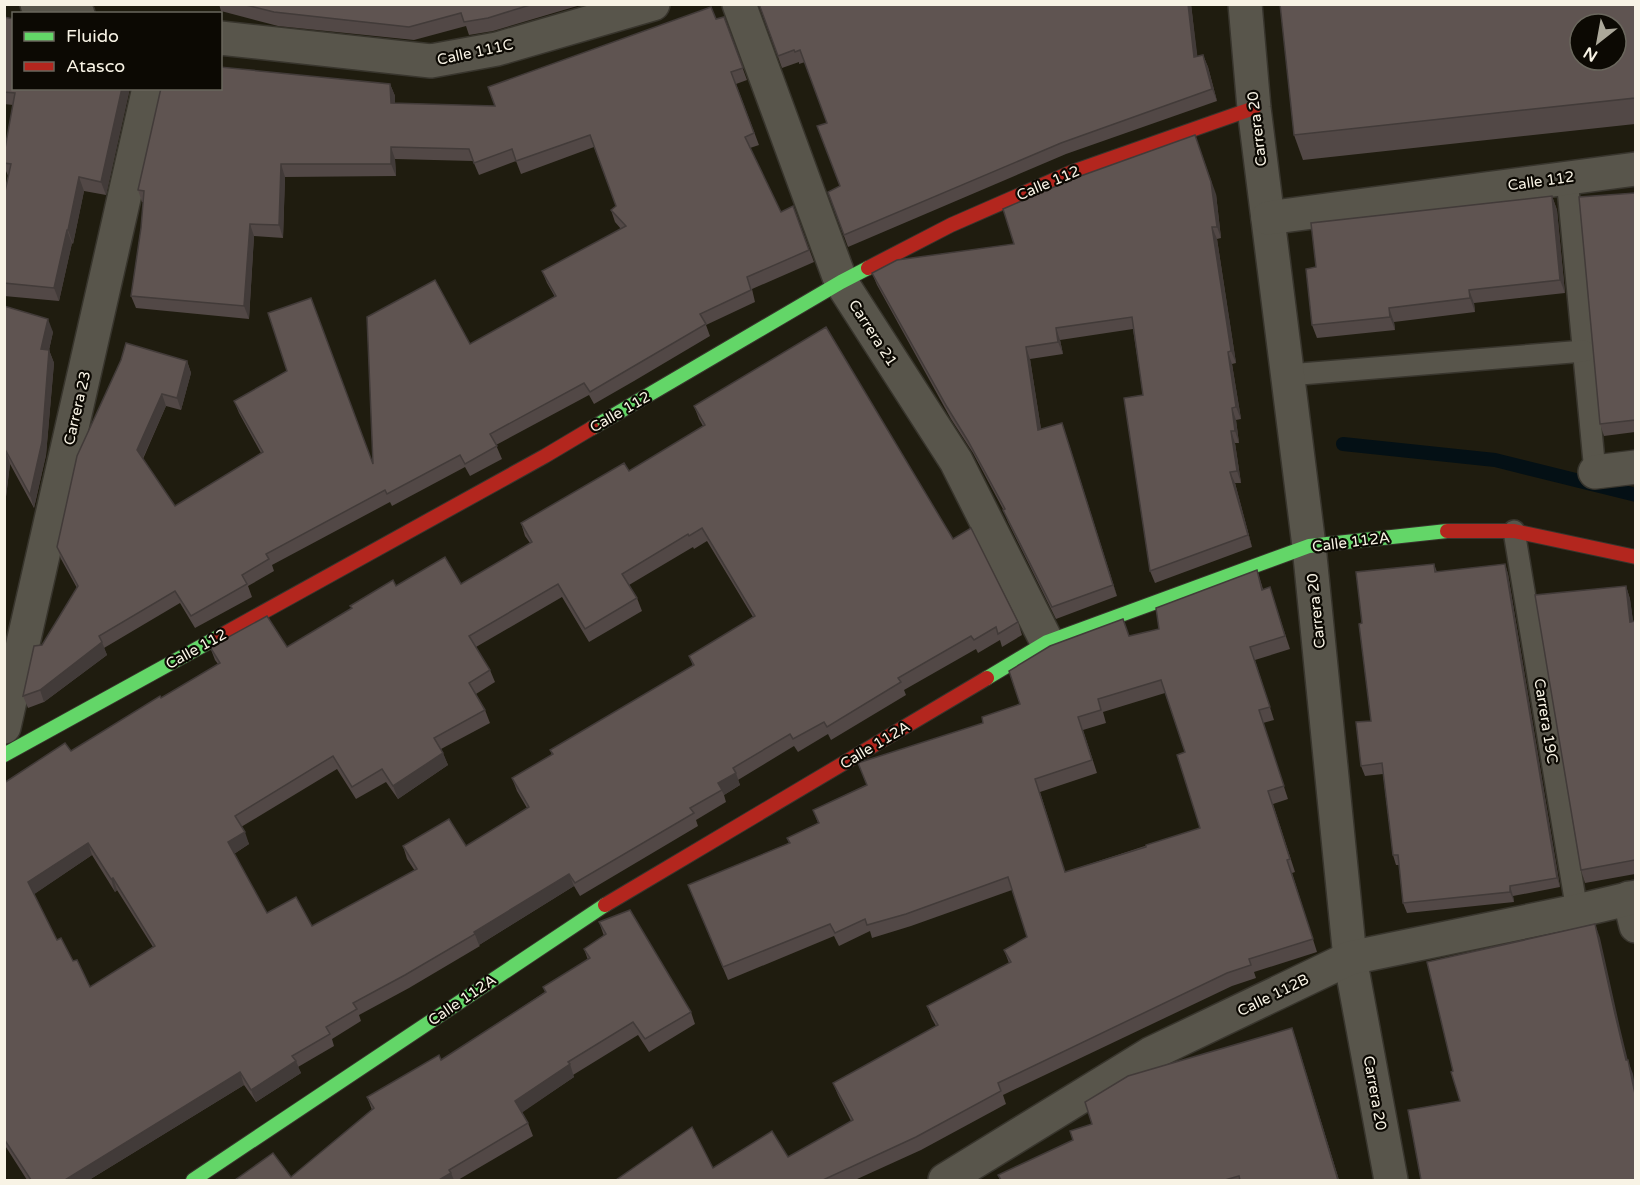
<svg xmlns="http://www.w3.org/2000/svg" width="1640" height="1185" viewBox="0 0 1640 1185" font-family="'Varela Round',sans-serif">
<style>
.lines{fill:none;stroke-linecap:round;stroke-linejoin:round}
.stream{stroke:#041015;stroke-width:14}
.lane-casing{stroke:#38352d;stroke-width:24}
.street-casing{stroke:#38352d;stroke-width:36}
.fast-casing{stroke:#38352d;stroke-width:16}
.jam-casing{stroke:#38352d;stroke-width:16}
.lane{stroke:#58554b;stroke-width:21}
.street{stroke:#58554b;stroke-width:33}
.fast{stroke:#63d668;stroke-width:14}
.jam{stroke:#b3261e;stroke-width:14}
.wall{fill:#524846;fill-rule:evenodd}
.shaded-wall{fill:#423b39}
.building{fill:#5f5451;stroke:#423b39;stroke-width:1.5;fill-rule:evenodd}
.labels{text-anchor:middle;stroke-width:4.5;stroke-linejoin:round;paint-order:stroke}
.street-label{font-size:15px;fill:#f8f3e5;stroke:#0c0903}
</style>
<rect width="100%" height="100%" fill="#1f1c0f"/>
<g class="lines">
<polyline class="stream" points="1343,444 1495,460 1636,495"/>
<defs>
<g id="lane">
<polyline points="1567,178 1595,472"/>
<polyline points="1288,375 1584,351"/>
<polyline points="1514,531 1577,911"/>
</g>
<g id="street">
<polyline points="37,4 78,14"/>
<polyline points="739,4 841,282 956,461 1047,642"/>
<polyline points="1245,4 1254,108 1309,546 1350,958 1391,1180"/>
<polyline points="220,38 431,61 497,49 653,4"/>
<polyline points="1268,218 1636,169"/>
<polyline points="1595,472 1636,467"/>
<polyline points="4,727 149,88"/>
<polyline points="1629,898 1636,926"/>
<polyline points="945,1180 1150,1054 1350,958 1577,911 1636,897"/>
</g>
<g id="fast">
<polyline points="592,428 841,282 868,268"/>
<polyline points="987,678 1047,642 1309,546 1447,531"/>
<polyline points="4,755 220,636"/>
<polyline points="193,1180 605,905"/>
</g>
<g id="jam">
<polyline points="868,268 951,225 1072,172 1254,108"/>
<polyline points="1447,531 1514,531 1636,557"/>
<polyline points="220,636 545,456 592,428"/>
<polyline points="605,905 987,678"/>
</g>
</defs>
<use href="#lane" class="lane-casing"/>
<use href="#street" class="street-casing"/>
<use href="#fast" class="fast-casing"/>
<use href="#jam" class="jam-casing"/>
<use href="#lane" class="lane"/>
<use href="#street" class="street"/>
<use href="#fast" class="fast"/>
<use href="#jam" class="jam"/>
</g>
<g class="wall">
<polygon points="219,4 584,4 493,31 469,35 466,26 414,40 278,26 221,11"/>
<polygon points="759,4 1191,4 1197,57 1203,55 1208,67 1217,101 1066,154 848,247 828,192 840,186 827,123 805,62 799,64 799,62 782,68"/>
<polygon points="1635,4 1635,124 1303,160 1294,135"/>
<polygon points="4,17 14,88 130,88 106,195 84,191 73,244 72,243 59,301 4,296 4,196 8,176 4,166 4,154 13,105 4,104"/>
<polygon points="724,17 747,80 736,84 759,145 750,148 781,212 793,206 814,262 752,289 755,302 706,325 710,336 634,381 594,404 589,395 496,445 502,459 470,476 465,467 392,506 390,502 272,565 274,571 248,586 252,597 195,628 180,603 104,648 107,655 44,702 28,708 23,696 42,645 77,588 61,559 57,547 77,456 187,361 191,373 181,410 166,406 143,459 175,506 261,453 239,413 234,401 373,464 470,344 555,297 547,283 542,271 621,229 615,222 611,210 616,206 594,147 521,174 516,161 479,175 473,161 395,159 396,176 285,177 283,238 254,236 249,319 136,308 131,296 141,228 144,202 142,202 138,190 390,84 395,96 395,103 495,106"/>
<polygon points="1635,193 1635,432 1604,436 1600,424"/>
<polygon points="1216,194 1221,238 1217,239 1236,363 1232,364 1241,419 1236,420 1239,443 1235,443 1241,483 1235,483 1252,547 1155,583 1150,571 1143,395 1133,329 1060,340 1063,354 1030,359 1041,429 1066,435 1117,596 1056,619 1008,522 1004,511 973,453 951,419 877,285 872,273 1014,244"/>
<polygon points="1552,196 1557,210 1565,293 1474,303 1475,312 1394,322 1395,330 1317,338 1312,325 1316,267"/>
<polygon points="4,306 53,332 49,350 54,363 46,455 34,508 10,464 4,513"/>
<path d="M694,406l259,133 65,83 4,13 -20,12 -2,-7 -22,13 -2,-4 -72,41 2,5 -75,45 -3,-6 -30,18 -4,-6 -56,34 2,5 -16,10 2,7 -30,18 2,6 -118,70 -6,-10 -95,59 1,1 -71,42 -50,27 2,6 -29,18 2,7 -36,21 3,6 -45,29 -12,-17 -155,95h-62l-23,-36v-361l67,-32 147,-87 -3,-4 -5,-13h77l65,-38 -2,-3 46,-20 65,-2 69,-41 -5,-7 -4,-13 108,-52 74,-45 -4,-7zM707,541l46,76 -64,39 4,10 -143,84 2,5 -40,23 5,13 10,17 -61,38h-63l4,13 8,12 -103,55 -45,-13 -33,-59 15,-10 -8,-17 96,-58 19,30 30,-17 12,17 50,-34 -7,-16 49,-26 -5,-13 -9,-16 19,-12 -5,-12 -14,-23 86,-50 27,45 53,-31 -5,-13 -8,-13 64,-38 1,2zM92,855l23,37 2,-2 36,57 -63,40 -17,-26 -16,-21 -23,-46z"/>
<polygon points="1434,564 1437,572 1505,564 1508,574 1560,887 1513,896 1514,902 1407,913 1403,903 1399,865 1396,865 1393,855 1383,774 1365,776 1361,766 1371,721 1362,623"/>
<path d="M1257,570l6,19 11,11 16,49 -35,11 19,60 -11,3 25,76 -15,5 22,68 -3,1 25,79 -63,20 2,6 -24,8 -229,109 3,9 -85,46 -66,30h-239l172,-23 63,-36 -13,-26 -5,-12 103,-57 -4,-7 -5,-13 82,-43 -5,-13 23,-13 -15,-47 -101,36 -39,12 -2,-7 -31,15 -5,-10 -106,44 -40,-95 101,-42 -2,-5 31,-15 -5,-13 53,-25 154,-81 109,-68 30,-7zM1165,693l20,59 15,76 -135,44 -25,-80 57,-19 -14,-43 23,-7 -3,-11z"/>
<polygon points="1626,586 1630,599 1633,622 1635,621 1635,874 1585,883 1581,870"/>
<polygon points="599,922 691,1012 695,1024 649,1052 638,1035 573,1075 574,1077 522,1112 528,1123 533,1136 458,1180 235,1180 291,1177 372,1110 367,1097 441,1060 545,992 543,987 588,960 584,949 604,936"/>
<polygon points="1292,1028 1339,1180 1000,1180 998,1175 1073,1140 1092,1124"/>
</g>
<g class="shaded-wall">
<polygon points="1188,4 1191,4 1199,69 1194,57"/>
<polygon points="1203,55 1208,67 1217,101 1212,89"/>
<polygon points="390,84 395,96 395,115 391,103"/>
<polygon points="122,88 130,88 106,195 101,182"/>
<polygon points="1195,135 1216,194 1221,238 1217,227"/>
<polygon points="391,147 395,159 396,176 391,164"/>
<polygon points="281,164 285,177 283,238 279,225"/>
<polygon points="79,177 84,191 73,244 68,230"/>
<polygon points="1552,196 1557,210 1565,293 1560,280"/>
<polygon points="250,224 254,236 249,319 244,306"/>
<polygon points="1212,227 1217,239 1236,363 1231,351"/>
<polygon points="67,230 72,243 59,301 54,288"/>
<polygon points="1469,290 1474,303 1475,312 1470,298"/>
<polygon points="1389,308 1394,322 1395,330 1390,317"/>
<polygon points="48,319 53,332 46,363 41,349"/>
<polygon points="1056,328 1060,340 1063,354 1058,342"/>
<polygon points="1026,347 1030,359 1043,442 1038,430"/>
<polygon points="49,350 54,363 46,455 34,508 30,495"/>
<polygon points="1228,352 1232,364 1241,419 1236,407"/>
<polygon points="187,361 191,373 181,410 177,398"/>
<polygon points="162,394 166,406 141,462 137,450"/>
<polygon points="1232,408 1236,420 1239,443 1235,431"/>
<polygon points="1062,423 1066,435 1117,596 1113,585"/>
<polygon points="1231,431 1235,443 1241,483 1237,471"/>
<polygon points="6,451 10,464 4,513 4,460"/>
<polygon points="1230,472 1235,483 1252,547 1248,535"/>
<polygon points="1505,564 1508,574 1560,887 1557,878"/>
<polygon points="1626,586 1630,599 1635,635 1630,622"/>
<polygon points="102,642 107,655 44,702 40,690"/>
<polygon points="443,753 448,765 398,799 393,786"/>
<polygon points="736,773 740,785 724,795 718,783"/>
<polygon points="245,832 249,844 232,855 228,842"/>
<polygon points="88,843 92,855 33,895 28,882"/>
<polygon points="569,874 574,886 479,945 474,932"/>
<polygon points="113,878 117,890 115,892 111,879"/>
<polygon points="1510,886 1513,896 1514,902 1510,892"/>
<polygon points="1595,924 1600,938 1620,1028 1628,1061 1633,1074 1635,1086 1635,1094 1626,1060 1615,1014"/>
<polygon points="1292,1028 1296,1039 1339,1180 1338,1180"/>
<polygon points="296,1061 301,1073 256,1102 251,1090"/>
<polygon points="570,1064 574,1077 520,1114 515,1101"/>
<polygon points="240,1072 244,1085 89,1180 65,1180"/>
<polygon points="451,1173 454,1180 439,1180"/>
</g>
<g class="building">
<polygon points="242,4 533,4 488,18 464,22 461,13 409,27 274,12"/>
<polygon points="759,4 1188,4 1194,57 1203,55 1212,89 1061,143 844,235 828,192 840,186 817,126 827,123 800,50 795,52 794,50 778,56"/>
<path d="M1280,4h355v94l-341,37zM1580,24h36v36h-36z"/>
<polygon points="711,7 716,19 724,17 743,68 731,72 754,133 745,137 781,212 793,206 809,250 747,277 751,290 700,314 706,324 629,369 590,392 584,383 490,434 497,446 465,464 460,455 387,494 385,490 266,554 269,559 242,575 247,584 191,616 175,591 99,636 102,642 40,690 23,696 34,646 42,645 78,586 57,547 77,456 121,360 126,343 187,361 177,398 162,394 137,450 175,506 263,452 234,401 287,371 268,313 311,298 373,464 367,317 435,280 470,344 556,296 542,271 626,226 611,210 616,206 590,135 516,161 512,149 474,163 469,149 391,147 391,164 281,164 279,225 250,224 244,306 131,296 141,228 144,191 138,190 161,88 220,88 220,67 390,84 391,103 495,106 488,87"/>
<polygon points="4,17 14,19 14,88 122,88 101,182 79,177 68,230 67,230 54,288 4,283 4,196 11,164 4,163 4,154 15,93 4,92"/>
<polygon points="1195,135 1211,182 1217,227 1212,227 1231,351 1228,352 1236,407 1232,408 1235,431 1231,431 1237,471 1230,472 1248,535 1150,571 1124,398 1143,395 1132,317 1056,328 1058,342 1026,347 1038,430 1062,423 1113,585 1052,607 1003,510 1005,509 968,441 947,407 872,273 897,260 1014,244 1003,209 1075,178"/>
<polygon points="1635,193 1635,420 1600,424 1579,197"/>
<polygon points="1552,196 1560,280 1469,290 1470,298 1389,308 1390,317 1312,325 1306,269 1316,267 1311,223"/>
<polygon points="4,306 48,319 41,349 49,350 42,442 30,495 6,451 4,460"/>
<path d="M826,327l127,212 18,-11 47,94 -20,12 -2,-7 -22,13 -3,-4 -73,42 3,4 -74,45 -3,-5 -31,17 -3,-5 -57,34 3,5 -18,10 4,7 -32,18 4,5 -119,70 -6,-9 -95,58 1,2 -70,41 -52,28 4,6 -31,18 4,7 -38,22 4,5 -45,29 -11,-18 -175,108h-34l-27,-41v-356l61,-40 6,8 89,-55 1,2 59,-35 -10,-16 57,-31 20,31 65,-39 -2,-2 43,-26 3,6 49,-29 16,27 71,-42 -11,-19 103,-60 5,8 76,-46 -11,-19zM702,528l53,88 -66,40 5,9 -144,85 3,4 -41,24 17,29 -63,39 -17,-27 -46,27 14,23 -105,57 -16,-29 -29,16 -39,-71 17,-10 -10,-16 98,-60 19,31 30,-18 11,17 50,-33 -9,-15 51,-28 -16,-27 21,-13 -21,-34 89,-52 27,45 52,-31 -15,-24 66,-40 1,2zM88,843l23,36 2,-1 42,68 -65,41 -13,-27 -4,1 -12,-23 -4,2 -29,-58z"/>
<polygon points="1434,564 1435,572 1505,564 1557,878 1510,886 1510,892 1403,903 1398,855 1393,855 1382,763 1361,766 1356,722 1371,721 1359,624 1362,623 1356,572"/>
<path d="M1257,570l5,20 8,-3 15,49 -35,11 20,60 -11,3 25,76 -16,5 22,68 -3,1 26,79 -64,20 2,6 -24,8 -229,110 3,8 -85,46 -93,43h-207l76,-53 21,41 59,-37 16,26 65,-37 -20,-37 105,-58 -11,-19 84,-44 -7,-12 23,-13 -19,-60 -102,37 -39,11 -2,-6 -30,14 -5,-9 -107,43 -35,-82 102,-42 -3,-5 32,-15 -6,-13 54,-25 -9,-22 125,-40 -1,-6 38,-13 -11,-33 41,-25 73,-27 6,17 30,-7 -3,-21zM1161,680l24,72 -8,3 23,73 -54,17v2l-81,25 -30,-93 57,-19 -14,-43 23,-7 -3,-11z"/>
<polygon points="1626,586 1630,622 1635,621 1635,860 1581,870 1535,595"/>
<polygon points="630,910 691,1012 645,1039 633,1022 568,1062 570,1064 515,1101 528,1123 449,1170 451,1173 439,1180 235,1180 273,1153 291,1177 374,1108 367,1097 439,1055 441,1060 546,992 543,987 590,958 584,949 606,934 599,922"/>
<polygon points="1595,924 1615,1014 1626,1060 1628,1060 1635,1094 1635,1180 1421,1180 1408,1110 1460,1101 1451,1072 1453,1071 1427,962"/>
<polygon points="1292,1028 1338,1180 1240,1180 1239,1176 1225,1180 1001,1180 998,1175 1073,1140 1070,1131 1092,1124 1085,1102 1128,1076"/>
</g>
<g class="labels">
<g class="street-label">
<text transform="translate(475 52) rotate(-12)" y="5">Calle 111C</text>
<text transform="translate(1257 129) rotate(-97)" y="5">Carrera 20</text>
<text transform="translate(1541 181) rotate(-8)" y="5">Calle 112</text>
<text transform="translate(1048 183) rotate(-23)" y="5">Calle 112</text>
<text transform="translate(873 333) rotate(57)" y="5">Carrera 21</text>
<text transform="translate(77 408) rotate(-77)" y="5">Carrera 23</text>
<text transform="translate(620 412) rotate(-30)" y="5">Calle 112</text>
<text transform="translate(1351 542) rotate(-7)" y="5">Calle 112A</text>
<text transform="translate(1316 611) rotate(-96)" y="5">Carrera 20</text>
<text transform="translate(196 649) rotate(-29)" y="5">Calle 112</text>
<text transform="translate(1546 721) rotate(81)" y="5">Carrera 19C</text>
<text transform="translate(875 745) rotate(-31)" y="5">Calle 112A</text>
<text transform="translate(1273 995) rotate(-26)" y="5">Calle 112B</text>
<text transform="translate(462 1000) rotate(-34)" y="5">Calle 112A</text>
<text transform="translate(1375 1093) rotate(80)" y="5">Carrera 20</text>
</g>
</g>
<rect width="1640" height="1185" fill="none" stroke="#f8f3e5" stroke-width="12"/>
<rect x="12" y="12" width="210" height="78" fill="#0c0903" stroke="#6a675d" stroke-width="1.5"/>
<rect x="24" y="32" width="30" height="9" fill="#63d668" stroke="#6a675d" stroke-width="1.5"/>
<text x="66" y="42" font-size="18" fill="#f8f3e5">Fluido</text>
<rect x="24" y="62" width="30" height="9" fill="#b3261e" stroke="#6a675d" stroke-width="1.5"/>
<text x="66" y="72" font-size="18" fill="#f8f3e5">Atasco</text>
<g transform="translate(1598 42) rotate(211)"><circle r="28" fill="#0c0903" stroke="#6a675d" stroke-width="1.5"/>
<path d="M0-4.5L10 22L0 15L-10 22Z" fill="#aca89a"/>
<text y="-9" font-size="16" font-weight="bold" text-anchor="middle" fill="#f8f3e5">N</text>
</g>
</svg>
